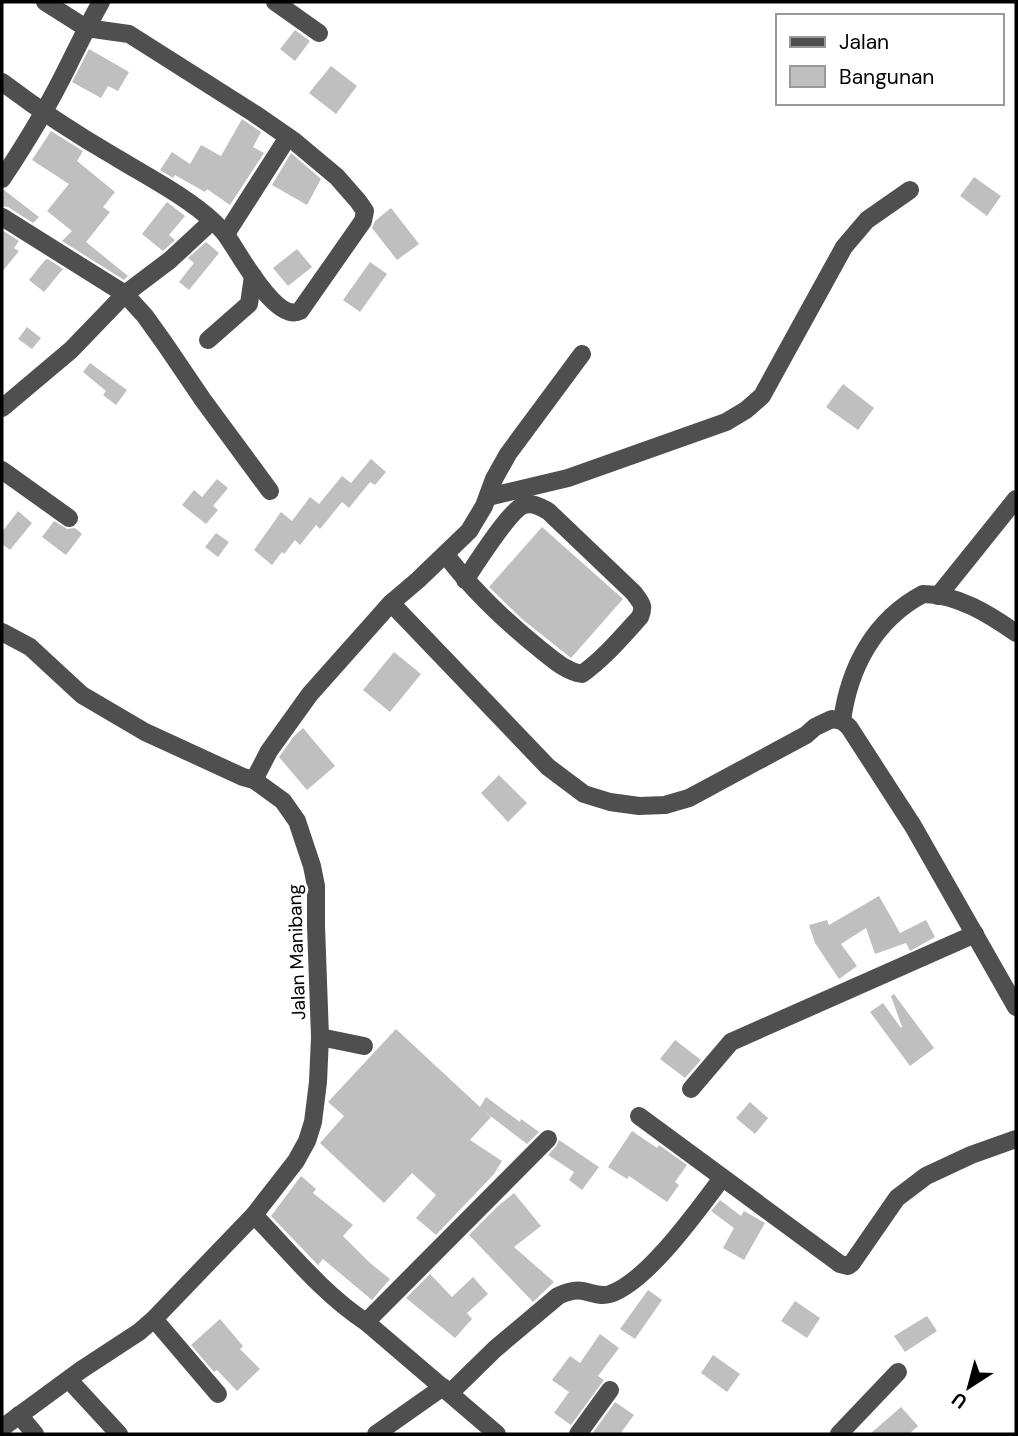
<svg xmlns="http://www.w3.org/2000/svg" width="1018" height="1436" viewBox="0 0 1018 1436" font-family="'DM Sans',sans-serif">
<style>
.building{fill:#bfbfbf}
.lines{fill:none;stroke-linecap:round;stroke-linejoin:round}
.minor{stroke:#4f4f4f;stroke-width:18}
.labels{text-anchor:middle;stroke-width:6;stroke-linejoin:round;paint-order:stroke}
.street-label{font-size:19px;fill:#000;stroke:#fff}
</style>
<rect width="100%" height="100%" fill="#fff"/>
<g class="building">
<polygon points="295,30 310,41 295,61 280,49"/>
<polygon points="89,49 129,72 118,91 108,86 101,98 72,82"/>
<polygon points="331,66 357,86 336,114 309,93"/>
<polygon points="242,119 261,132 253,147 264,153 230,205 207,189 205,192 175,175 173,178 160,170 172,152 190,164 201,145 221,156"/>
<polygon points="51,131 83,151 77,161 115,192 103,207 110,212 86,242 128,276 124,280 62,241 72,231 47,211 69,184 32,160"/>
<polygon points="291,153 321,179 307,205 272,185"/>
<polygon points="974,177 1001,196 987,216 960,196"/>
<polygon points="2,190 4,190 39,217 33,223 8,207 2,206"/>
<polygon points="167,202 185,216 169,235 175,240 163,251 142,234"/>
<polygon points="391,208 419,244 397,260 372,228 375,221"/>
<polygon points="2,230 19,241 14,248 19,251 2,272"/>
<polygon points="206,242 219,253 189,290 179,282 194,263 188,258"/>
<polygon points="297,249 312,267 288,286 273,268"/>
<polygon points="48,259 63,269 44,292 29,280 45,260"/>
<polygon points="370,262 387,274 360,312 343,300"/>
<polygon points="27,327 41,338 32,349 18,339"/>
<polygon points="90,363 127,390 116,405 103,395 106,391 83,372"/>
<polygon points="843,384 874,408 858,430 826,407"/>
<polygon points="371,459 386,472 375,485 370,482 349,508 342,502 320,529 316,525 300,545 295,540 284,554 282,552 272,565 254,550 281,512 292,521 310,497 319,504 342,476 351,483"/>
<polygon points="217,479 228,488 213,506 218,510 206,524 182,505 194,490 202,497"/>
<polygon points="18,511 32,523 10,550 2,544 2,532"/>
<polygon points="54,521 67,529 75,528 82,534 66,555 42,537"/>
<polygon points="542,527 623,599 571,658 522,619 489,587"/>
<polygon points="216,533 229,542 218,557 205,547"/>
<polygon points="394,652 421,674 390,712 363,690"/>
<polygon points="303,728 335,766 307,790 279,757 294,736"/>
<polygon points="499,775 527,803 508,822 481,793"/>
<polygon points="879,896 900,933 926,920 935,937 910,951 906,943 875,954 866,928 841,944 857,966 839,979 815,943 809,925 827,920 829,925"/>
<polygon points="894,994 934,1048 910,1066 870,1012 883,1003 901,1028 902,1027 891,996"/>
<polygon points="396,1029 480,1107 486,1097 520,1122 521,1119 539,1132 527,1144 484,1111 491,1117 470,1140 502,1161 494,1174 436,1235 416,1218 436,1195 412,1173 384,1203 320,1143 344,1116 328,1102"/>
<polygon points="675,1040 701,1060 685,1078 660,1059"/>
<polygon points="750,1102 768,1118 755,1134 736,1118"/>
<polygon points="632,1131 657,1148 659,1145 687,1165 675,1182 679,1185 667,1202 629,1176 627,1179 608,1167"/>
<polygon points="559,1140 599,1167 582,1190 569,1180 574,1172 548,1155 556,1146"/>
<polygon points="301,1176 316,1189 313,1193 353,1225 343,1236 370,1263 390,1279 372,1300 323,1259 318,1265 271,1216"/>
<polygon points="514,1193 541,1226 514,1247 554,1282 533,1302 469,1235 498,1206"/>
<polygon points="720,1200 741,1216 744,1211 765,1223 744,1260 723,1248 734,1228 711,1211"/>
<polygon points="430,1274 452,1297 473,1277 488,1294 467,1313 472,1319 455,1338 406,1298"/>
<polygon points="648,1290 662,1300 635,1339 620,1329"/>
<polygon points="795,1301 820,1318 807,1338 781,1321"/>
<polygon points="927,1316 937,1331 905,1352 894,1336"/>
<polygon points="220,1319 243,1346 240,1349 260,1369 237,1391 217,1370 214,1372 191,1345"/>
<polygon points="600,1334 619,1348 598,1376 604,1380 571,1425 554,1413 569,1392 552,1380 570,1356 580,1363"/>
<polygon points="713,1355 740,1374 727,1392 701,1373"/>
<polygon points="615,1402 634,1415 620,1434 592,1434"/>
<polygon points="901,1407 918,1426 909,1434 870,1434"/>
</g>
<g class="lines">
<g class="minor">
<polyline points="275,2 319,33"/>
<path d="M2,82c37,28 75,53 115,76 33,20 70,39 98,65 4,4 8,8 11,12 12,16 49,88 74,76l63,-90 2,-10 -7,-10 -21,-24 -43,-36 -39,-27 -126,-80 -43,-6 -41,-26"/>
<path d="M2,179c24,-36 47,-74 66,-113 11,-22 21,-43 33,-64"/>
<polyline points="2,217 125,294 145,316 165,344 203,400 270,491"/>
<polyline points="226,234 288,137"/>
<polyline points="208,340 249,304 253,276"/>
<polyline points="2,408 71,350 125,294 170,260 212,221"/>
<polyline points="2,470 69,518"/>
<polyline points="488,497 568,478 726,422 746,410 762,396 844,247 867,220 910,190"/>
<path d="M446,555c27,36 59,66 95,95 13,10 24,21 41,24 22,-16 39,-36 58,-57 5,-12 1,-14 -6,-24l-86,-82c-8,-4 -17,-10 -26,-5 -14,7 -46,58 -57,74"/>
<polyline points="938,596 1016,499"/>
<polyline points="391,603 548,767 584,794 610,802 639,806 665,805 689,798 806,735 815,727 832,719 842,721 849,727 913,826 1016,1007"/>
<polyline points="2,632 30,647 82,695 145,732 243,777 254,780 283,801 297,821 312,866 316,886 316,926 320,1037 318,1082 313,1122 307,1141 296,1161 254,1215 154,1319 139,1332 81,1370 2,1428"/>
<path d="M842,721c7,-53 32,-101 81,-127 34,0 66,20 93,39"/>
<polyline points="254,780 269,751 310,694 391,603 418,580 469,531 484,506 494,479 508,454 582,354"/>
<polyline points="320,1037 364,1046"/>
<polyline points="691,1089 731,1042 975,934"/>
<polyline points="639,1116 840,1264 848,1266 852,1263 897,1198 926,1176 971,1155 1016,1139"/>
<path d="M254,1215c35,36 69,79 112,107l182,-183"/>
<polyline points="154,1319 218,1394"/>
<polyline points="366,1322 497,1434"/>
<polyline points="69,1380 119,1434"/>
<path d="M450,1393l45,-44 63,-53c8,-4 16,-7 25,-5 10,2 17,6 27,3 37,-12 88,-84 112,-116"/>
<polyline points="19,1415 35,1434"/>
<polyline points="376,1434 443,1387"/>
<polyline points="578,1434 610,1390"/>
<polyline points="839,1434 898,1372"/>
</g>
</g>
<g class="labels">
<g class="street-label">
<text transform="translate(296 952) rotate(-92)" y="7">Jalan Manibang</text>
</g>
</g>
<rect width="1018" height="1436" fill="none" stroke="#000000" stroke-width="7"/>
<rect x="776" y="14" width="228" height="91" fill="#ffffff" stroke="#999999" stroke-width="2"/>
<rect x="790" y="37" width="35" height="10" fill="#4f4f4f" stroke="#999999" stroke-width="2"/>
<text x="839" y="49" font-size="21" fill="#000000">Jalan</text>
<rect x="790" y="66" width="35" height="21" fill="#bfbfbf" stroke="#999999" stroke-width="2"/>
<text x="839" y="84" font-size="21" fill="#000000">Bangunan</text>
<g transform="translate(969 1387) rotate(216)" stroke="#ffffff" stroke-width="5" paint-order="stroke">
<path d="M0-5L12 26L0 18L-12 26Z" fill="#000000"/>
<text y="-10" font-size="19" font-weight="bold" text-anchor="middle" fill="#000000">U</text>
</g>
</svg>
